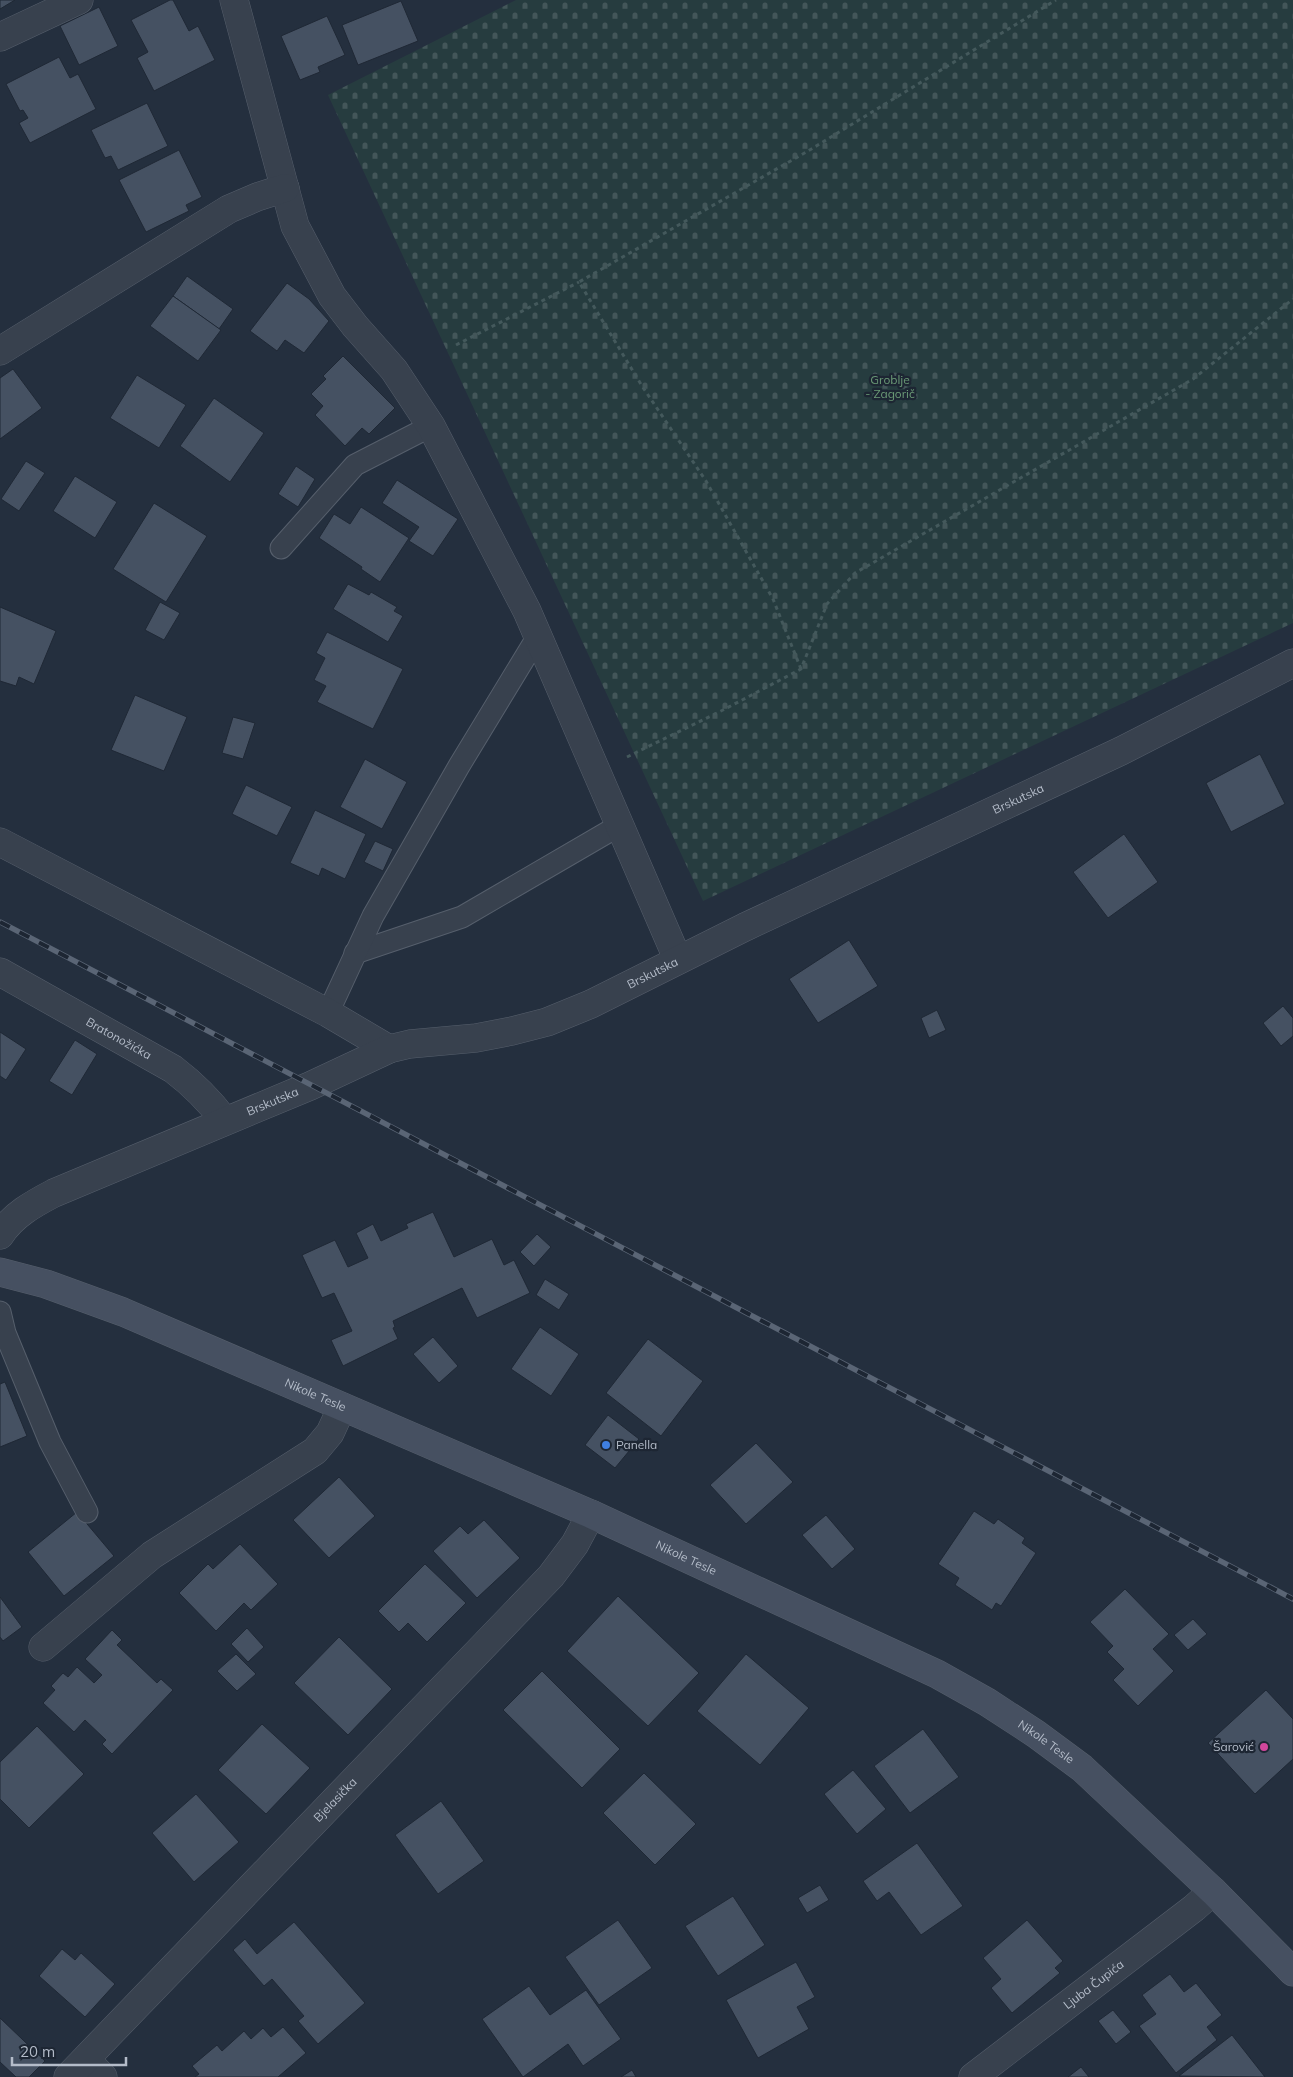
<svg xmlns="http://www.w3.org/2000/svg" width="1293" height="2077" viewBox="0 0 1293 2077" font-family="Mulish,sans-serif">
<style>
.cemetery{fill:url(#cemetery-stones)}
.building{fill:#455162;stroke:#1f2835}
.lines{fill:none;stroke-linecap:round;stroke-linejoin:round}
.lane-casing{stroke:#565f6c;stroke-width:23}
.street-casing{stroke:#565f6c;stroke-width:29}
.secondary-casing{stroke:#565f6c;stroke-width:29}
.path{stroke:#44595c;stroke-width:3;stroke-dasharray:4 4;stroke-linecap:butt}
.lane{stroke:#38414e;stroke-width:21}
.street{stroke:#38414e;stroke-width:28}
.secondary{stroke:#465061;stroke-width:28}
.rail-casing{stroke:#5a6575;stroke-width:5.5}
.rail{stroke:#1d2633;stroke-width:4;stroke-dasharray:11;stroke-linecap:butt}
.shop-dot{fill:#3f7fe0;stroke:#1d2633;stroke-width:2}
.hotel-dot{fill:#d1479c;stroke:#1d2633;stroke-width:2}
.labels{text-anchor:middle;stroke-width:4.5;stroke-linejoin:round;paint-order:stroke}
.park-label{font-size:12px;fill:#6b9a76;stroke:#1d2633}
.street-label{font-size:12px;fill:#b4bcc9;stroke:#1d2633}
.poi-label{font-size:12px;fill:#b4bcc9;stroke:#1d2633;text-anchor:start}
</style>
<defs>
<pattern id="cemetery-stones" width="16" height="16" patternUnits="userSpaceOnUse" patternTransform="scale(1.25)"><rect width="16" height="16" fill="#263c3f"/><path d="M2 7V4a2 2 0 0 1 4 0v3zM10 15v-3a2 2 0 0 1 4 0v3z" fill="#435659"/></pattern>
</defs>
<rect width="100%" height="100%" fill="#242f3e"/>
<polygon class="cemetery" points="516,0 1293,0 1293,623 703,901 328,95"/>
<g class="building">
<polygon points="0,0 15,0 0,9"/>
<polygon points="170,0 173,0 189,31 198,26 215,60 154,91 137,58 148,52 131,20"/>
<polygon points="401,1 418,41 358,65 342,25"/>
<polygon points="99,7 118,46 79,65 60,26"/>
<polygon points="327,16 345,55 318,67 320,72 300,80 281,36"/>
<polygon points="59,57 70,78 78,74 96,109 30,143 19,123 28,118 23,110 20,111 6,84"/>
<polygon points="147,103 168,146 118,170 111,156 105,158 91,130"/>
<polygon points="179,150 202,197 186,205 189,211 146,232 119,180"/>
<polygon points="187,276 233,309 219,329 173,296"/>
<polygon points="287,283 309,299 329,321 304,353 285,340 277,351 250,331"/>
<polygon points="173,296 221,330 198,361 150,326"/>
<polygon points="343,356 395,408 369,434 362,428 345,446 315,415 323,406 311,394 326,379 323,376"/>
<polygon points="13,369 42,408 0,439 0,378"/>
<polygon points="137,375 186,405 159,448 110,418"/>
<polygon points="214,398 264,433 230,482 180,446"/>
<polygon points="26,461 45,473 19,511 1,499"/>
<polygon points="296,466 315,479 298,507 278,494"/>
<polygon points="75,476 117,502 95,538 53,511"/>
<polygon points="397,480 458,519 433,556 409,541 419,527 382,503"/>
<polygon points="154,503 207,536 166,602 113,569"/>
<polygon points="361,507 409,538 380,582 361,569 362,567 319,538 334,514 350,524"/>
<polygon points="348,584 369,595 371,592 397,607 394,611 403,616 388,642 333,609"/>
<polygon points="160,602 180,613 164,640 145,630"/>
<polygon points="0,607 56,631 34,684 19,677 16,686 0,681"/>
<polygon points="327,632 403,669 373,729 317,702 326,686 314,680 325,658 316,653"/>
<polygon points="135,695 187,717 164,771 111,750"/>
<polygon points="233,717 255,723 243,759 222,753"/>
<polygon points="1260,754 1285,804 1231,832 1206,783"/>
<polygon points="365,759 407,782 382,829 340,807"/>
<polygon points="246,785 292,807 277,836 232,814"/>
<polygon points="315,810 366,834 345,879 322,868 319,876 290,863"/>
<polygon points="1124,834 1158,882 1108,918 1073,872"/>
<polygon points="375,841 393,849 383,871 364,862"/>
<polygon points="849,940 878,986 818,1023 789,979"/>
<polygon points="1283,1006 1293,1018 1293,1036 1281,1046 1263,1023"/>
<polygon points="937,1010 946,1030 929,1038 921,1018"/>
<polygon points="0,1032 26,1049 6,1080 0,1076"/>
<polygon points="75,1040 97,1054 72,1095 49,1081"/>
<polygon points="433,1212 454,1257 492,1239 504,1265 514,1260 530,1293 477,1318 462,1288 393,1321 395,1327 393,1328 398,1339 343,1366 331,1340 352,1331 334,1293 322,1298 302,1255 335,1240 348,1267 368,1258 356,1233 373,1224 381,1241 408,1228 406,1224"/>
<polygon points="537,1234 551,1247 534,1266 520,1252"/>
<polygon points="545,1279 569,1294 559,1310 536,1295"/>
<polygon points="540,1327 579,1354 551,1396 511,1369"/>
<polygon points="433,1337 458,1366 439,1383 413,1354"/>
<polygon points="648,1339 703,1381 661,1436 606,1393"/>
<polygon points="5,1382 27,1436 0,1447 0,1384"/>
<polygon points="608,1415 639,1439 615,1468 585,1445"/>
<polygon points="756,1443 793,1482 746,1524 710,1485"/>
<polygon points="339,1477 375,1516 329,1558 293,1520"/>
<polygon points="974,1511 994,1524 998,1519 1025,1538 1022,1543 1036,1553 1001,1606 996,1603 992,1610 955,1585 959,1578 938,1564"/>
<polygon points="77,1512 114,1556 64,1596 28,1552"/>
<polygon points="826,1515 855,1549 832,1569 802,1535"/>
<polygon points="484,1520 520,1558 477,1598 433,1551 460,1526 468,1534"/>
<polygon points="240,1544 278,1584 251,1610 244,1603 216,1631 179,1593 208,1564 213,1569"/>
<polygon points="425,1564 466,1603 427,1642 408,1623 399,1632 378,1611"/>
<polygon points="1125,1589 1169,1634 1153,1649 1174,1671 1138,1706 1113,1680 1124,1669 1107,1652 1113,1646 1090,1622"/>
<polygon points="618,1596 699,1673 648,1726 567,1651"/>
<polygon points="0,1597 22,1627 3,1641 0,1637"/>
<polygon points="1193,1619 1207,1634 1188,1650 1174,1635"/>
<polygon points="247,1628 264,1647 248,1662 231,1644"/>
<polygon points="112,1630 122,1640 117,1645 157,1683 161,1679 173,1690 112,1754 102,1744 106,1740 85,1720 74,1732 43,1703 55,1690 51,1686 63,1673 68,1677 77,1667 94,1683 102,1675 85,1659"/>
<polygon points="339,1637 392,1689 348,1735 294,1683"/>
<polygon points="236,1654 256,1674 237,1691 217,1671"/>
<polygon points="746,1654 809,1708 760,1765 697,1711"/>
<polygon points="542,1671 620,1749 582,1788 503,1710"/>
<polygon points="1266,1690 1293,1719 1293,1759 1255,1794 1208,1743"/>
<polygon points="262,1724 310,1768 266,1814 218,1770"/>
<polygon points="37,1726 84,1774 29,1828 0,1799 0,1762"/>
<polygon points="923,1729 959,1777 910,1813 874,1766"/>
<polygon points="853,1770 886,1809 857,1834 824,1794"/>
<polygon points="644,1773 696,1824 655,1865 603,1813"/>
<polygon points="196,1794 239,1842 194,1882 152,1833"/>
<polygon points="441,1801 484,1861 438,1894 395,1835"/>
<polygon points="917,1843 963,1906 921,1935 889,1892 877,1901 863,1881"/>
<polygon points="820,1885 829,1900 807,1913 798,1898"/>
<polygon points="733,1896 765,1945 718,1976 685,1926"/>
<polygon points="618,1920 652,1968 599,2005 565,1957"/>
<polygon points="1027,1920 1063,1961 1055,1968 1060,1973 1012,2013 991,1988 1001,1979 983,1958"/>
<polygon points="294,1922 365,2003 318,2044 298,2021 304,2016 272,1979 264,1986 233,1950 245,1939 257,1954"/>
<polygon points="62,1949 75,1960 81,1953 115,1984 85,2017 39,1976"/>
<polygon points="796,1962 815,1997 797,2007 809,2029 758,2058 726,2000"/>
<polygon points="1170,1974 1184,1992 1196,1983 1222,2015 1207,2027 1217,2040 1176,2073 1139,2026 1156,2014 1142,1995"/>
<polygon points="529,1986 550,2015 586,1990 621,2039 583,2066 568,2044 523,2077 482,2019"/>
<polygon points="1113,2010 1131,2032 1116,2044 1098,2021"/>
<polygon points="0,2018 45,2061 29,2077 16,2077 0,2062"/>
<polygon points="283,2027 306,2053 278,2077 195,2077 199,2074 192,2066 217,2045 222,2051 244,2031 251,2039 263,2028 271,2037"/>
<polygon points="1232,2035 1265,2077 1179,2076"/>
<polygon points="1081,2067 1089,2077 1068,2077"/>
<polygon points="632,2070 636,2077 621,2077"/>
</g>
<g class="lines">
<defs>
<g id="lane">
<polyline points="281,548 355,465 431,426"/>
<polyline points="355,953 462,917 620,825"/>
<polyline points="328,1013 373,916 459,766 538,636"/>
<polyline points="0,1312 5,1333 50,1442 87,1512"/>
</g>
<g id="street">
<polyline points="234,0 295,226 332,296 355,326 394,370 431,426 527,611 678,960"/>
<polyline points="0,37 79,0"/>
<polyline points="0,351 229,209 257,197 285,188"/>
<polyline points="0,842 328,1013 389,1049"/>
<path id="s1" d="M0,972l173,97c21,16 36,31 51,51"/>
<path id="s2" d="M0,1235c13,-20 33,-31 54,-42l256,-107 79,-37 21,-5 66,-6 36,-7 35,-9 44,-18 154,-77 376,-176 172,-88"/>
<polyline points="43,1647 152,1555 315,1451 330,1433 342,1407"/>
<polyline points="86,2060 103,2077"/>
<path id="s3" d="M68,2077l483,-501 24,-32 16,-30"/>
<path id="s4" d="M973,2077l221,-169 19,-17"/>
</g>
<g id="secondary">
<path id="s5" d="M0,1272l46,12 77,28 468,202 346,160 50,28 49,32 46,34 131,123 80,81"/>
</g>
</defs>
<use href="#lane" class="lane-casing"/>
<use href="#street" class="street-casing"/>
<use href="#secondary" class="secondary-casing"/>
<g class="path">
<polyline points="456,345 579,282"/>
<polyline points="801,669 773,599 706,481 642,386 579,282 808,151 1056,0"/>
<polyline points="627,757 725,709 801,669 827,604 855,573 1193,379 1293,299"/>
</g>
<use href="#lane" class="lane"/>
<use href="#street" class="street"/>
<use href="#secondary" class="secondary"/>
<defs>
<polyline id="rail" points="0,922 1293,1599"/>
</defs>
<use href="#rail" class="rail-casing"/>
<use href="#rail" class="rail"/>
</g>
<circle class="shop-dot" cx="606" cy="1445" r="5"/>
<circle class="hotel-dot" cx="1264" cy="1747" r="5"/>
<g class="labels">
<g class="park-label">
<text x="890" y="384">Groblje<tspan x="890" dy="14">- Zagorič</tspan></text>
</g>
<g class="street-label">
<text dy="4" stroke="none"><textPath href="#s2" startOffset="1116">Brskutska</textPath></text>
<text dy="4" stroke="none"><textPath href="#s2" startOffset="711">Brskutska</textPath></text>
<text dy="4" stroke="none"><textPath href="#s1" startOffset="136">Bratonožićka</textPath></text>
<text dy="4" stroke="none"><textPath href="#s2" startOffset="306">Brskutska</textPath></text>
<text dy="4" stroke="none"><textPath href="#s5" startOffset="339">Nikole Tesle</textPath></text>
<text dy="4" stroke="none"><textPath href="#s5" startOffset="744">Nikole Tesle</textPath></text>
<text dy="4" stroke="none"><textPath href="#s5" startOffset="1149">Nikole Tesle</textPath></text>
<text dy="4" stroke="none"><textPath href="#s3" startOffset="385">Bjelasička</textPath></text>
<text dy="4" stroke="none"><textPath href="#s4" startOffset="152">Ljuba Čupića</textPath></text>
</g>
<g class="poi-label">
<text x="616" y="1449">Panella</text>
<text x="1254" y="1751" text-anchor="end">Šarović</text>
</g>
</g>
<path d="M12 2057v8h114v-8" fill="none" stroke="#b4bcc9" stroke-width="2.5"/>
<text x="20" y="2057" font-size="15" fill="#b4bcc9" stroke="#1d2633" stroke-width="4" paint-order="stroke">20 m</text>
</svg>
